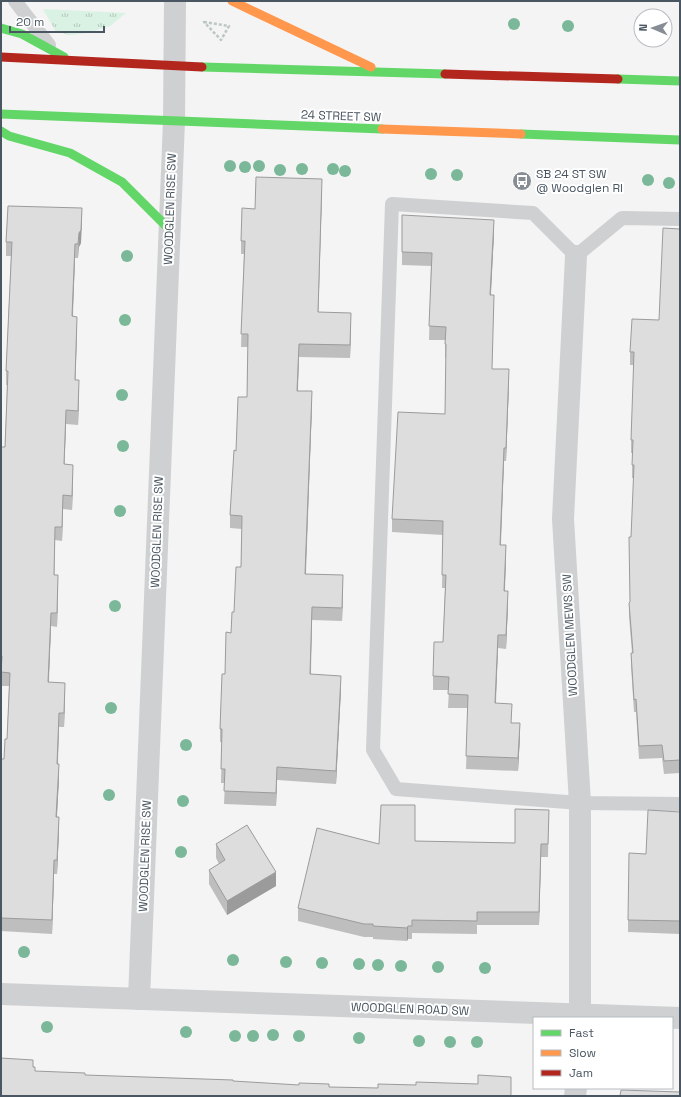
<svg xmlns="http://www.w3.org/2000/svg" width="681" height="1097" viewBox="0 0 681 1097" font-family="'Space Grotesk',sans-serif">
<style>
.grass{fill:url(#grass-tufts)}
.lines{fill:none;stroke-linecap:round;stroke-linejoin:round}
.path{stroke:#bcc7c4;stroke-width:2.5;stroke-dasharray:3 2;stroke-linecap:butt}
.lane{stroke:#ced0d2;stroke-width:14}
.street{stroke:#ced0d2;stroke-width:22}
.fast{stroke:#63d668;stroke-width:9}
.slow{stroke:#ff974d;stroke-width:9}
.jam{stroke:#b3261e;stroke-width:9}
.tree{fill:#7ab899}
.wall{fill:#bebebf}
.shaded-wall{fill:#9b9b9b}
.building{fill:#ddddde;stroke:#9b9b9b}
.labels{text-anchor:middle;stroke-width:4;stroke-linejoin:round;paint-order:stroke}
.street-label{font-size:12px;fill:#4a5661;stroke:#fff}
.poi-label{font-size:12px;fill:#4a5661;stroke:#fff;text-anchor:start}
</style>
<defs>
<pattern id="grass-tufts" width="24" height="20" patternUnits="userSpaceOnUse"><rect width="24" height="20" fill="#d9f2e3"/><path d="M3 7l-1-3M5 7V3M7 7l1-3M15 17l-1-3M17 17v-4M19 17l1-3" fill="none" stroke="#b2c7bb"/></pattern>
</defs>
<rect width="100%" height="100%" fill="#f4f4f4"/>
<polygon class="grass" points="43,9 126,13 110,26 87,33 70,35 56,32"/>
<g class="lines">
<polygon class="path" points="204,22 229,26 221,40"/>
<g class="lane">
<polyline points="15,1 49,45"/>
<polyline points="680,219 622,218 576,256 533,213 392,204 373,750 396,789 580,803 680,804"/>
</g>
<g class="street">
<polyline points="576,256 563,519 580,803 580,1018"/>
<polyline points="1,994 680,1018"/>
<polyline points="139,999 174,121 175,1"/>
<polyline points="575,1096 576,1088"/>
</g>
<g class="fast">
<polyline points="1,28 22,34 64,57"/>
<polyline points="202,67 445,74"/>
<polyline points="618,79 680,81"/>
<polyline points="1,114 382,129"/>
<polyline points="1,131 9,136 70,153 122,182 169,229"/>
<polyline points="521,134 680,140"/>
</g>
<g class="slow">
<polyline points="232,1 371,67"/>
<polyline points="382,129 521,134"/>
</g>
<g class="jam">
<polyline points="1,57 202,67"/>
<polyline points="445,74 618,79"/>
</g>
</g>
<g class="tree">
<circle cx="514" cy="24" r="6"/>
<circle cx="568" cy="26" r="6"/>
<circle cx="230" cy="166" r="6"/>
<circle cx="259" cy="166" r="6"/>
<circle cx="245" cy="167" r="6"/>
<circle cx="302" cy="169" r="6"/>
<circle cx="333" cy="169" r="6"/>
<circle cx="280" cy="170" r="6"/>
<circle cx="345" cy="171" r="6"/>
<circle cx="431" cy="174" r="6"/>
<circle cx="457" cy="175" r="6"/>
<circle cx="648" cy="180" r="6"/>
<circle cx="669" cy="183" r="6"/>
<circle cx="127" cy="256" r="6"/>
<circle cx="125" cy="320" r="6"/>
<circle cx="122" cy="395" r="6"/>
<circle cx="123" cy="446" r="6"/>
<circle cx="120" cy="511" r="6"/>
<circle cx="115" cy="606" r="6"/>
<circle cx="111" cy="708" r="6"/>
<circle cx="186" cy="745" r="6"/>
<circle cx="109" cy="795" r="6"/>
<circle cx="183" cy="801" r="6"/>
<circle cx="181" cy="852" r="6"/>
<circle cx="24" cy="952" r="6"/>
<circle cx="233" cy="960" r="6"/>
<circle cx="286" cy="962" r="6"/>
<circle cx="322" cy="963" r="6"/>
<circle cx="359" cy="964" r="6"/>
<circle cx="378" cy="965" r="6"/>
<circle cx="401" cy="966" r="6"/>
<circle cx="438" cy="967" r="6"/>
<circle cx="485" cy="968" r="6"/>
<circle cx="47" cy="1027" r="6"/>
<circle cx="186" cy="1032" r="6"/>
<circle cx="273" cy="1035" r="6"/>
<circle cx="235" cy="1036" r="6"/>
<circle cx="253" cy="1036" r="6"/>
<circle cx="299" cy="1036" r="6"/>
<circle cx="359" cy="1038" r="6"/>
<circle cx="419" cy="1041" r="6"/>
<circle cx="450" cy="1042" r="6"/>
<circle cx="477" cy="1042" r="6"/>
</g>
<g class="wall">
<polygon points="322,192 318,312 351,327 350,358 299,357 298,391 312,405 306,574 343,589 342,621 312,620 311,674 341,689 336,784 277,780 276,806 224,804 225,783 221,783 222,742 220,742 220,729 225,674 241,567 242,529 230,528 230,515 236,451 247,397 248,347 241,347 244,254 241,254 241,241 255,209"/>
<polygon points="82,222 81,243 79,247 78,258 75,258 73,316 77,330 75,380 79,394 78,425 66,424 64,464 73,479 72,510 63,509 62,541 55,540 54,575 58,589 57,627 51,626 49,682 65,697 64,727 59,727 58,764 59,778 57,817 59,831 57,874 54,874 52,934 1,931 1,759 4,759 7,739 9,686 1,686 1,447 5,447 7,385 6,385 6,371 11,256 6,256 6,242"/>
<polygon points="680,229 680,773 664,774 662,758 639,759 636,712 634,712 631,666 631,653 632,653 629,616 629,603 630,602 631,537 634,478 632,478 632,453 631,453 631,440 634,365 630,365 630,352 659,320"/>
<polygon points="494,233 491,295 492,369 509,383 506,461 504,461 501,545 506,558 505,591 508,605 506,649 498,648 496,703 512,723 520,736 518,771 466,769 468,708 448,708 449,690 433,690 433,676 443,642 445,588 442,588 443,535 392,532 392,519 445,414 446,358 445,358 445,340 429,340 431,266 402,265 402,252"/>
<polygon points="549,810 548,857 541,857 539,925 477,925 477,934 412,933 412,939 408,939 407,941 373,939 373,937 364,937 298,921 298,908 379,844 415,841 515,843"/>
<polygon points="680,812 680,934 628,932 628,920 646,854"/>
<polygon points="216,844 276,886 227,915 209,884 209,870 219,864 216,858"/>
</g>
<g class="shaded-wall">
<polygon points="322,179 322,192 318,325 318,312"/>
<polygon points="82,208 81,243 79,247 78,258 79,233"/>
<polygon points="494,220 494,233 490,308 490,295"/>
<polygon points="75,244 75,258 72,330 72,316"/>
<polygon points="351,313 351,327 350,358 350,345"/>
<polygon points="77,317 77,330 75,394 75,380"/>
<polygon points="299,344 299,357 297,404 297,391"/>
<polygon points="509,369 509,383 506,461 506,448"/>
<polygon points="79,380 79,394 78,425 78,411"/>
<polygon points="312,391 312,405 305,587 305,574"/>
<polygon points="66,410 66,424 64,478 64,464"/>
<polygon points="504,448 504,461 500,558 500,545"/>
<polygon points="73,465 73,479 72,510 72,496"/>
<polygon points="63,495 63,509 62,541 62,527"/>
<polygon points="55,527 55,540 54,589 54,575"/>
<polygon points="506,545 506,558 504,605 504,591"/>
<polygon points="58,575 58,589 57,627 57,613"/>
<polygon points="343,575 343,589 342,621 342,608"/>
<polygon points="508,591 508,605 506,649 506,635"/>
<polygon points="312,607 312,620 310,688 310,674"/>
<polygon points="51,613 51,626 48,696 48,682"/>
<polygon points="498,635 498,648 495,717 495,703"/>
<polygon points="341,676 341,689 336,784 336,771"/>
<polygon points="65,683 65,697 64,727 64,713"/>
<polygon points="59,713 59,727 57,778 57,764"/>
<polygon points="520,723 520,736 518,771 518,758"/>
<polygon points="59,764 59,778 56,831 56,817"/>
<polygon points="277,767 277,780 276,806 276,793"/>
<polygon points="59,817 59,831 57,874 57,860"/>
<polygon points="541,844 541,857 539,925 539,912"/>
<polygon points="54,860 54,874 52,934 52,920"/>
<polygon points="276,872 276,886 227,915 227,901"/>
<polygon points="408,926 408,939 407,941 407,928"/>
</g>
<g class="building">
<polygon points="256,177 322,179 318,312 351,313 350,345 299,344 297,391 312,391 305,574 343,575 342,608 312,607 310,674 341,676 336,771 277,767 276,793 224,791 225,769 221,769 222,729 220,729 222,674 225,674 226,632 231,633 232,612 234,612 236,567 241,567 242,516 230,515 234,450 236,451 238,397 247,397 248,334 241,334 245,241 241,241 242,208 255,209"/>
<polygon points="8,206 82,208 81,230 79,233 78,244 75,244 72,316 77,317 75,380 79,380 78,411 66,410 64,464 73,465 72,496 63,495 62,527 55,527 54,575 58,575 57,613 51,613 48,682 65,683 64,713 59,713 57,764 59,764 56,817 59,817 57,860 54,860 52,920 1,918 1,759 4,759 5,739 7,739 10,673 1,672 2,656 1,656 1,447 5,447 8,371 6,371 12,242 6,242"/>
<polygon points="402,215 494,220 490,295 494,295 492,369 509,369 506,448 504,448 500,545 506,545 504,591 508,591 506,635 498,635 495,703 512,704 511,723 520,723 518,758 466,756 468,695 448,694 449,677 433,676 434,642 443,642 446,575 442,575 443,521 392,519 398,412 445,414 446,344 445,344 446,327 429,326 432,253 402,252"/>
<polygon points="663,228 680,229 680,760 664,761 662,745 639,746 636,699 634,700 631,653 633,653 629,603 630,602 629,537 631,537 634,465 632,465 633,440 631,440 634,352 630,352 632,319 659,320"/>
<polygon points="381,805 415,805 415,841 515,843 515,809 549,810 548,844 541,844 539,912 477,912 477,921 412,920 412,926 408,926 407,928 373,926 373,924 364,924 298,908 317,828 379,844"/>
<polygon points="648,810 680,812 680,921 628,920 629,853 646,854"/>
<polygon points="247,825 276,872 227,901 209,870 225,860 216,844"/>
<polygon points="1,1058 33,1060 33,1067 35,1067 35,1071 85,1073 85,1075 233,1080 233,1081 299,1085 299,1083 329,1084 329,1087 378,1088 378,1084 416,1085 416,1082 478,1084 478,1075 511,1077 511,1096 1,1096"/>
<polygon points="621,1090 680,1092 680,1096 620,1096"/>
</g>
<defs>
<symbol id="bus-disc" viewBox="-11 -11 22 22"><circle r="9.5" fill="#868d94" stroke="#fff"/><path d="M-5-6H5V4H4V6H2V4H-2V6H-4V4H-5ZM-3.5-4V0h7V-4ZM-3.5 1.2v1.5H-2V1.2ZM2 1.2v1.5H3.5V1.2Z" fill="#fff"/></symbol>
</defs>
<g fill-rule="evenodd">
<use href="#bus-disc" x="511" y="170" width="22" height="22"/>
</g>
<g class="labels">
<g class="street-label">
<text transform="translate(341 116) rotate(2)" y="4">24 STREET SW</text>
<text transform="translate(170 209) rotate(-88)" y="4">WOODGLEN RISE SW</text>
<text transform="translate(157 532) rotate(-88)" y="4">WOODGLEN RISE SW</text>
<text transform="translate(570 635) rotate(-93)" y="4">WOODGLEN MEWS SW</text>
<text transform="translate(145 856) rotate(-88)" y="4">WOODGLEN RISE SW</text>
<text transform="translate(410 1009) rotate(2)" y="4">WOODGLEN ROAD SW</text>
</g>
<g class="poi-label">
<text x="536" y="178">SB 24 ST SW<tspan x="536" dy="14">@ Woodglen RI</tspan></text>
</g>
</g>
<rect width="681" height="1097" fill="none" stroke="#4a5661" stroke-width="4"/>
<rect x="533" y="1017" width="140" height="72" fill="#ffffff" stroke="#b7bbc0"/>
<rect x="541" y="1030" width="20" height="6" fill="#63d668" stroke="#b7bbc0"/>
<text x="569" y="1037" font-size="12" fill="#4a5661">Fast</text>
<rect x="541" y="1050" width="20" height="6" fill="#ff974d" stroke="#b7bbc0"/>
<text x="569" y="1057" font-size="12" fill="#4a5661">Slow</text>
<rect x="541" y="1070" width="20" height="6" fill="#b3261e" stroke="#b7bbc0"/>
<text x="569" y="1077" font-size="12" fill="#4a5661">Jam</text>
<g transform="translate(653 28) rotate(272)"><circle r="19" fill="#ffffff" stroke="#b7bbc0"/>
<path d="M0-3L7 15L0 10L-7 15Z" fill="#868d94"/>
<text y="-6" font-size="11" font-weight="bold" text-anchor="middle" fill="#4a5661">N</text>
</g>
<path d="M10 26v6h94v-6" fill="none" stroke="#4a5661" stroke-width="2"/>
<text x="16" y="26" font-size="12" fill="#4a5661" stroke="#ffffff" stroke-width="3" paint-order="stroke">20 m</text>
</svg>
